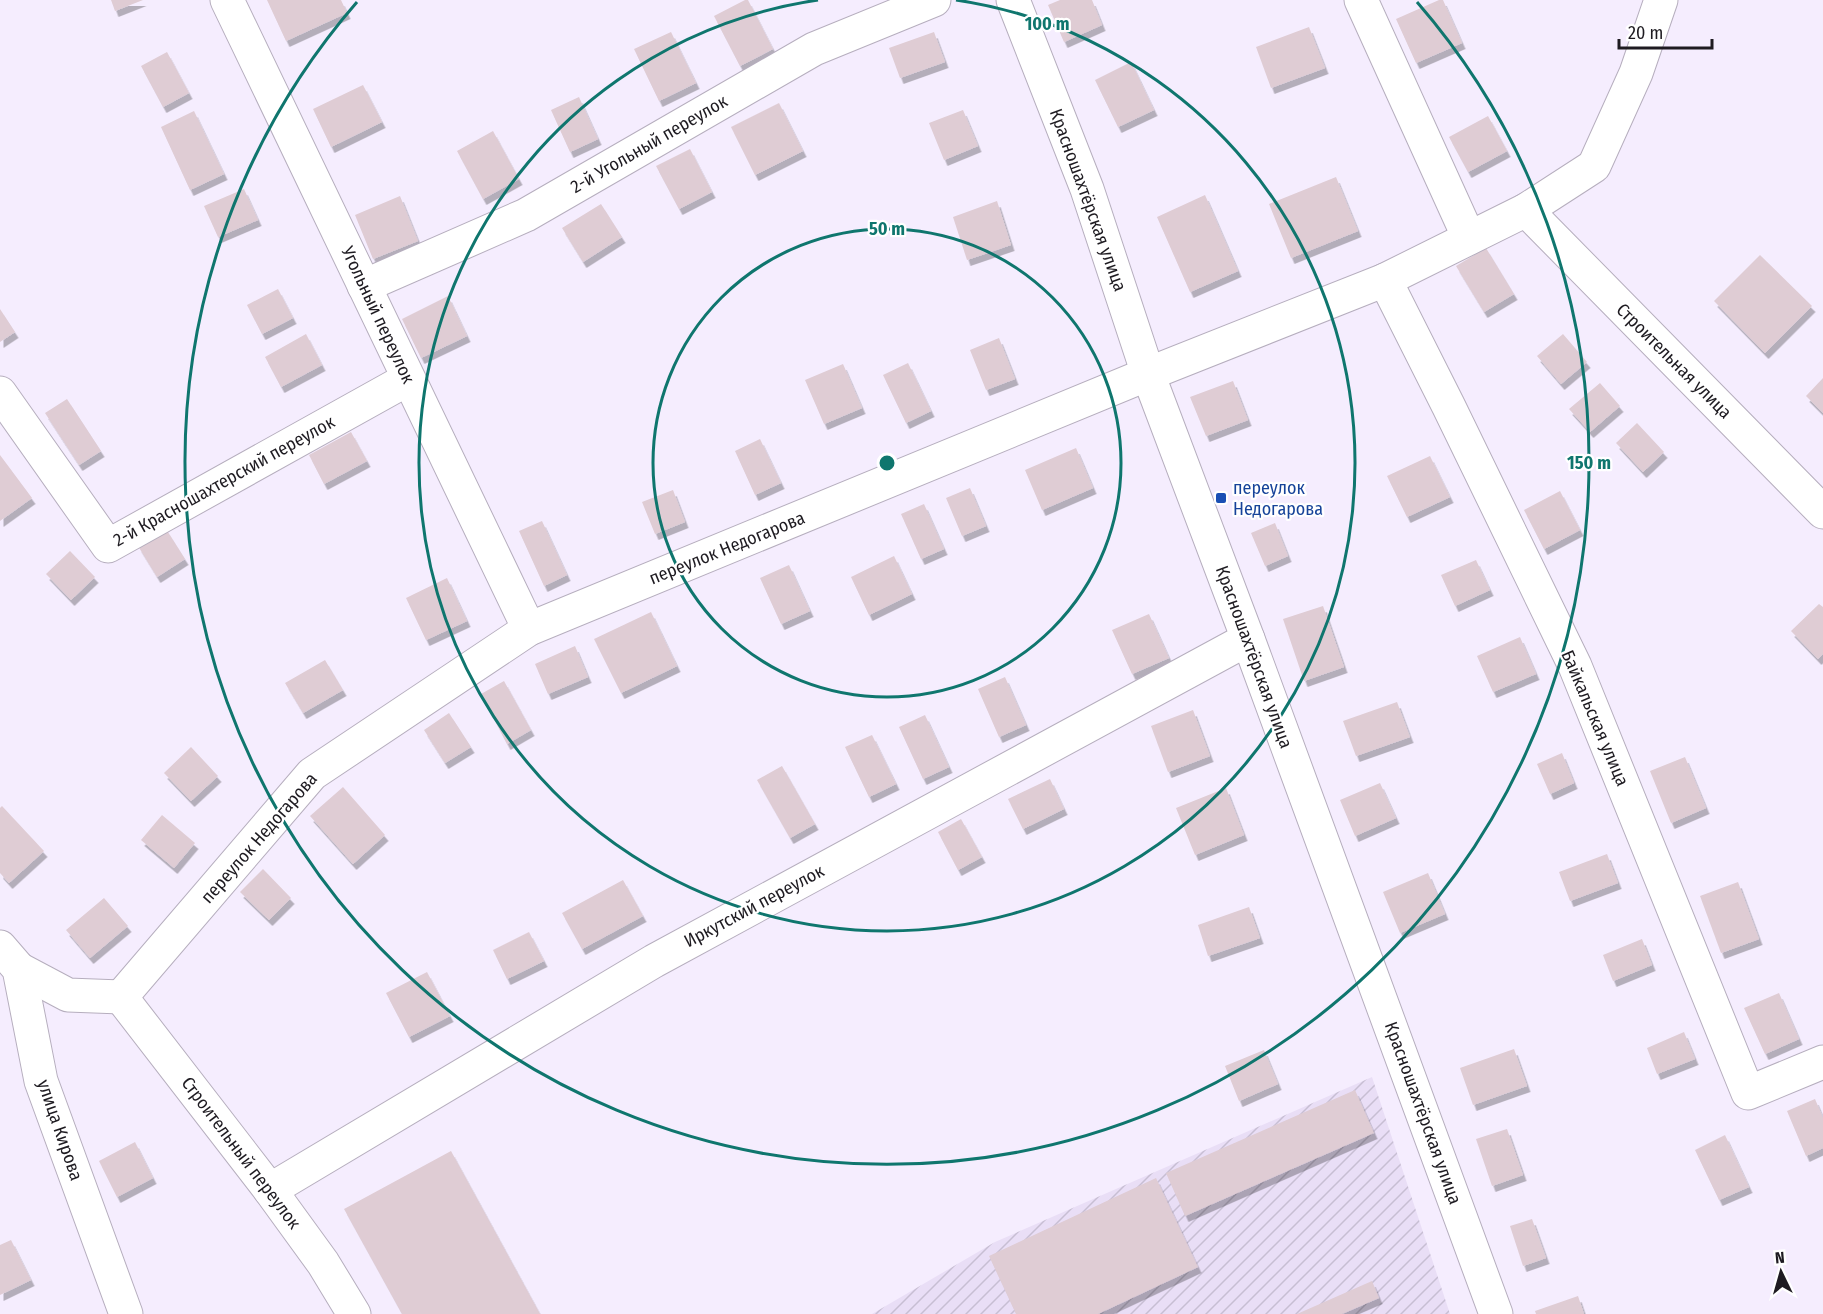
<svg xmlns="http://www.w3.org/2000/svg" width="1823" height="1314" viewBox="0 0 1823 1314" font-family="'Fira Sans Condensed',sans-serif">
<style>
.industrial{fill:url(#industrial-furrows)}
.building{fill:#dfccd4;filter:url(#shadow)}
.lines{fill:none;stroke-linecap:round;stroke-linejoin:round}
.minor-casing{stroke:#b6aebe;stroke-width:35}
.minor{stroke:#fff;stroke-width:33}
.ring{fill:none;stroke:#0f766e;stroke-width:3}
.transit-dot{fill:#1a4fb4;stroke:#fff;stroke-width:2}
.labels{text-anchor:middle;stroke-width:4.5;stroke-linejoin:round;paint-order:stroke}
.street-label{font-size:18px;fill:#1e1b21;stroke:#fff}
.transit-label{font-size:18px;fill:#164399;stroke:#fff;text-anchor:start}
.centre{fill:#0f766e;stroke:#fff;stroke-width:3}
.ring-label{font-size:18px;text-anchor:middle;font-weight:bold;fill:#0f766e;stroke:#fff;stroke-width:4.5;stroke-linejoin:round;paint-order:stroke}
</style>
<defs>
<pattern id="industrial-furrows" width="10" height="10" patternUnits="userSpaceOnUse" patternTransform="scale(1.5)"><rect width="10" height="10" fill="#e9def6"/><path d="M-1 1l2-2M0 10L10 0M9 11l2-2" fill="none" stroke="#c7bed3"/></pattern>
<filter id="shadow"><feDropShadow dx="3.5" dy="6" stdDeviation="0" flood-color="#0004"/></filter>
</defs>
<rect width="100%" height="100%" fill="#f5edfe"/>
<polygon class="industrial" points="1372,1077 1450,1314 872,1314 995,1242"/>
<g class="building">
<polygon points="111,0 143,0 115,11"/>
<polygon points="267,0 341,0 347,13 286,41"/>
<polygon points="745,0 748,0 773,49 740,66 714,16"/>
<polygon points="1060,0 1092,0 1102,25 1064,42 1048,5"/>
<polygon points="1439,0 1443,0 1462,43 1416,63 1396,19"/>
<polygon points="1309,27 1325,68 1271,88 1256,47"/>
<polygon points="671,32 696,83 659,101 634,49"/>
<polygon points="934,32 945,62 900,78 889,48"/>
<polygon points="167,52 189,93 163,107 141,66"/>
<polygon points="1131,62 1154,110 1118,127 1095,80"/>
<polygon points="363,85 382,122 331,147 313,109"/>
<polygon points="579,97 598,139 570,152 551,110"/>
<polygon points="779,103 803,151 755,175 731,127"/>
<polygon points="963,110 978,146 944,160 929,123"/>
<polygon points="194,111 224,174 190,190 161,127"/>
<polygon points="1488,116 1507,151 1468,172 1449,137"/>
<polygon points="493,131 519,179 483,199 457,151"/>
<polygon points="690,149 712,192 679,209 656,166"/>
<polygon points="1336,177 1358,231 1291,258 1269,204"/>
<polygon points="244,189 258,220 218,237 204,206"/>
<polygon points="1205,195 1238,271 1190,292 1157,217"/>
<polygon points="400,196 418,241 373,259 355,215"/>
<polygon points="997,201 1011,245 967,260 953,217"/>
<polygon points="601,204 622,237 583,262 562,228"/>
<polygon points="1486,248 1514,294 1484,312 1456,266"/>
<polygon points="1760,255 1812,306 1765,353 1714,301"/>
<polygon points="278,289 293,318 262,334 247,305"/>
<polygon points="448,296 467,336 421,358 402,319"/>
<polygon points="0,309 15,332 0,342"/>
<polygon points="306,334 322,365 281,387 265,357"/>
<polygon points="1563,334 1587,362 1561,384 1537,356"/>
<polygon points="999,338 1015,379 986,390 970,350"/>
<polygon points="908,363 931,411 906,423 883,375"/>
<polygon points="843,364 862,408 824,424 805,380"/>
<polygon points="1823,378 1823,413 1806,396"/>
<polygon points="1233,381 1248,420 1206,436 1190,397"/>
<polygon points="1600,383 1620,406 1590,432 1569,409"/>
<polygon points="67,399 101,451 79,465 45,413"/>
<polygon points="1637,423 1664,452 1643,472 1616,443"/>
<polygon points="351,432 367,461 324,484 309,455"/>
<polygon points="760,439 781,483 755,495 735,451"/>
<polygon points="1076,448 1093,488 1042,510 1025,470"/>
<polygon points="0,455 32,498 0,521"/>
<polygon points="1430,456 1450,497 1407,517 1387,476"/>
<polygon points="970,488 986,526 962,536 946,498"/>
<polygon points="673,490 685,522 655,534 642,502"/>
<polygon points="1560,491 1580,530 1544,549 1524,510"/>
<polygon points="924,504 944,549 921,559 901,514"/>
<polygon points="542,521 567,575 544,586 519,531"/>
<polygon points="1275,523 1288,556 1265,566 1251,533"/>
<polygon points="166,529 185,559 157,577 138,546"/>
<polygon points="70,551 95,577 71,600 46,574"/>
<polygon points="894,556 912,594 869,615 851,577"/>
<polygon points="1476,560 1490,590 1455,606 1441,575"/>
<polygon points="789,565 810,611 781,624 760,578"/>
<polygon points="447,578 467,621 426,640 406,598"/>
<polygon points="1819,604 1823,607 1823,654 1818,659 1791,631"/>
<polygon points="1323,606 1344,667 1304,681 1283,619"/>
<polygon points="651,612 677,666 621,693 594,639"/>
<polygon points="1149,614 1169,658 1132,674 1112,630"/>
<polygon points="1520,637 1536,674 1493,692 1477,656"/>
<polygon points="575,646 588,677 548,694 535,664"/>
<polygon points="325,660 343,690 303,713 285,683"/>
<polygon points="1005,677 1026,725 999,737 978,689"/>
<polygon points="504,681 531,730 507,744 481,694"/>
<polygon points="1397,702 1410,737 1356,756 1343,721"/>
<polygon points="1193,710 1210,756 1168,772 1151,726"/>
<polygon points="449,713 471,747 445,763 424,730"/>
<polygon points="925,715 949,767 923,779 899,727"/>
<polygon points="872,735 896,784 869,797 845,747"/>
<polygon points="191,747 218,776 191,801 164,773"/>
<polygon points="1562,753 1574,783 1550,794 1537,764"/>
<polygon points="1685,757 1706,808 1671,823 1650,771"/>
<polygon points="782,766 815,824 790,838 757,780"/>
<polygon points="1050,779 1064,809 1023,829 1008,799"/>
<polygon points="1380,783 1396,818 1355,836 1340,800"/>
<polygon points="343,787 385,835 353,864 310,816"/>
<polygon points="1226,788 1244,835 1195,855 1176,808"/>
<polygon points="2,806 44,851 9,883 0,873 0,808"/>
<polygon points="162,815 195,843 174,868 141,840"/>
<polygon points="961,819 982,857 958,870 938,832"/>
<polygon points="1607,854 1618,883 1570,901 1559,872"/>
<polygon points="263,869 291,898 269,920 240,892"/>
<polygon points="1428,873 1445,914 1400,933 1383,892"/>
<polygon points="623,880 643,916 582,949 562,913"/>
<polygon points="1738,882 1759,939 1721,953 1700,896"/>
<polygon points="104,898 128,926 90,958 66,930"/>
<polygon points="1249,907 1260,938 1208,956 1198,925"/>
<polygon points="529,932 544,961 507,979 493,950"/>
<polygon points="1642,939 1652,965 1613,981 1603,955"/>
<polygon points="427,972 450,1016 409,1037 386,993"/>
<polygon points="1779,993 1799,1039 1765,1054 1744,1008"/>
<polygon points="1684,1032 1695,1059 1657,1074 1647,1048"/>
<polygon points="1514,1049 1527,1086 1473,1105 1460,1068"/>
<polygon points="1264,1050 1278,1084 1239,1101 1225,1066"/>
<polygon points="1355,1090 1374,1133 1185,1216 1166,1173"/>
<polygon points="1815,1099 1823,1118 1823,1148 1806,1156 1787,1111"/>
<polygon points="1507,1129 1523,1175 1492,1186 1476,1139"/>
<polygon points="1725,1135 1749,1187 1719,1200 1695,1150"/>
<polygon points="135,1142 153,1178 117,1197 99,1161"/>
<polygon points="451,1151 540,1314 402,1314 344,1209"/>
<polygon points="1156,1178 1198,1267 1098,1314 1016,1314 989,1256"/>
<polygon points="1532,1219 1546,1258 1523,1266 1510,1226"/>
<polygon points="11,1240 31,1280 0,1295 0,1245"/>
<polygon points="1372,1281 1379,1298 1342,1314 1297,1314"/>
<polygon points="1578,1296 1584,1314 1536,1314 1535,1311"/>
</g>
<g class="lines">
<defs>
<g id="minor">
<polyline points="227,0 529,629"/>
<polyline points="1013,0 1087,189 1148,374 1248,639 1496,1314"/>
<polyline points="1361,0 1469,238"/>
<polyline points="1526,210 1823,512"/>
<polyline points="1385,280 1449,407 1575,666 1748,1093 1823,1062"/>
<polyline points="364,286 526,215 814,49 934,0"/>
<polyline points="0,393 108,546 408,379"/>
<polyline points="0,947 19,969 41,1081 126,1314"/>
<polyline points="19,969 68,995 121,997"/>
<polyline points="121,997 312,774 529,629 1148,374 1385,280 1526,210 1594,166 1636,73 1661,0"/>
<polyline points="121,997 270,1190 323,1263 354,1314"/>
<polyline points="270,1190 654,961 1248,639"/>
</g>
</defs>
<use href="#minor" class="minor-casing"/>
<use href="#minor" class="minor"/>
</g>
<g class="ring">
<circle cx="887" cy="463" r="234"/>
<path d="M956 0A468 468 0 1 1 818 0"/>
<path d="M1417 2A702 702 0 1 1 357 2"/>
</g>
<rect class="transit-dot" x="1215" y="492" width="12" height="12" rx="3"/>
<g class="labels">
<g class="street-label">
<text transform="translate(649 144) rotate(-30)" y="6">2-й Угольный переулок</text>
<text transform="translate(1088 200) rotate(70)" y="6">Красношахтёрская улица</text>
<text transform="translate(378 315) rotate(65)" y="6">Угольный переулок</text>
<text transform="translate(1674 361) rotate(45)" y="6">Строительная улица</text>
<text transform="translate(224 481) rotate(-29)" y="6">2-й Красношахтерский переулок</text>
<text transform="translate(727 548) rotate(-22)" y="6">переулок Недогарова</text>
<text transform="translate(1254 657) rotate(70)" y="6">Красношахтёрская улица</text>
<text transform="translate(1595 718) rotate(67)" y="6">Байкальская улица</text>
<text transform="translate(259 838) rotate(-49)" y="6">переулок Недогарова</text>
<text transform="translate(754 906) rotate(-28)" y="6">Иркутский переулок</text>
<text transform="translate(1423 1113) rotate(70)" y="6">Красношахтёрская улица</text>
<text transform="translate(60 1130) rotate(71)" y="6">улица Кирова</text>
<text transform="translate(241 1153) rotate(53)" y="6">Строительный переулок</text>
</g>
<g class="transit-label">
<text x="1233" y="494">переулок<tspan x="1233" dy="21">Недогарова</tspan></text>
</g>
</g>
<circle cx="887" cy="463" r="9" class="centre"/>
<g class="ring-label">
<text x="1047" y="30">100 m</text>
<text x="887" y="235">50 m</text>
<text x="1589" y="469">150 m</text>
</g>
<g transform="translate(1781 1272) rotate(355)" stroke="#ffffff" stroke-width="4.5" paint-order="stroke">
<path d="M0-4.5L10 22L0 15L-10 22Z" fill="#1e1b21"/>
<text y="-9" font-size="16" font-weight="bold" text-anchor="middle" fill="#1e1b21">N</text>
</g>
<path d="M1619 39v9h93v-9" fill="none" stroke="#1e1b21" stroke-width="3"/>
<text x="1628" y="39" font-size="18" fill="#1e1b21" stroke="#ffffff" stroke-width="4.5" paint-order="stroke">20 m</text>
</svg>
